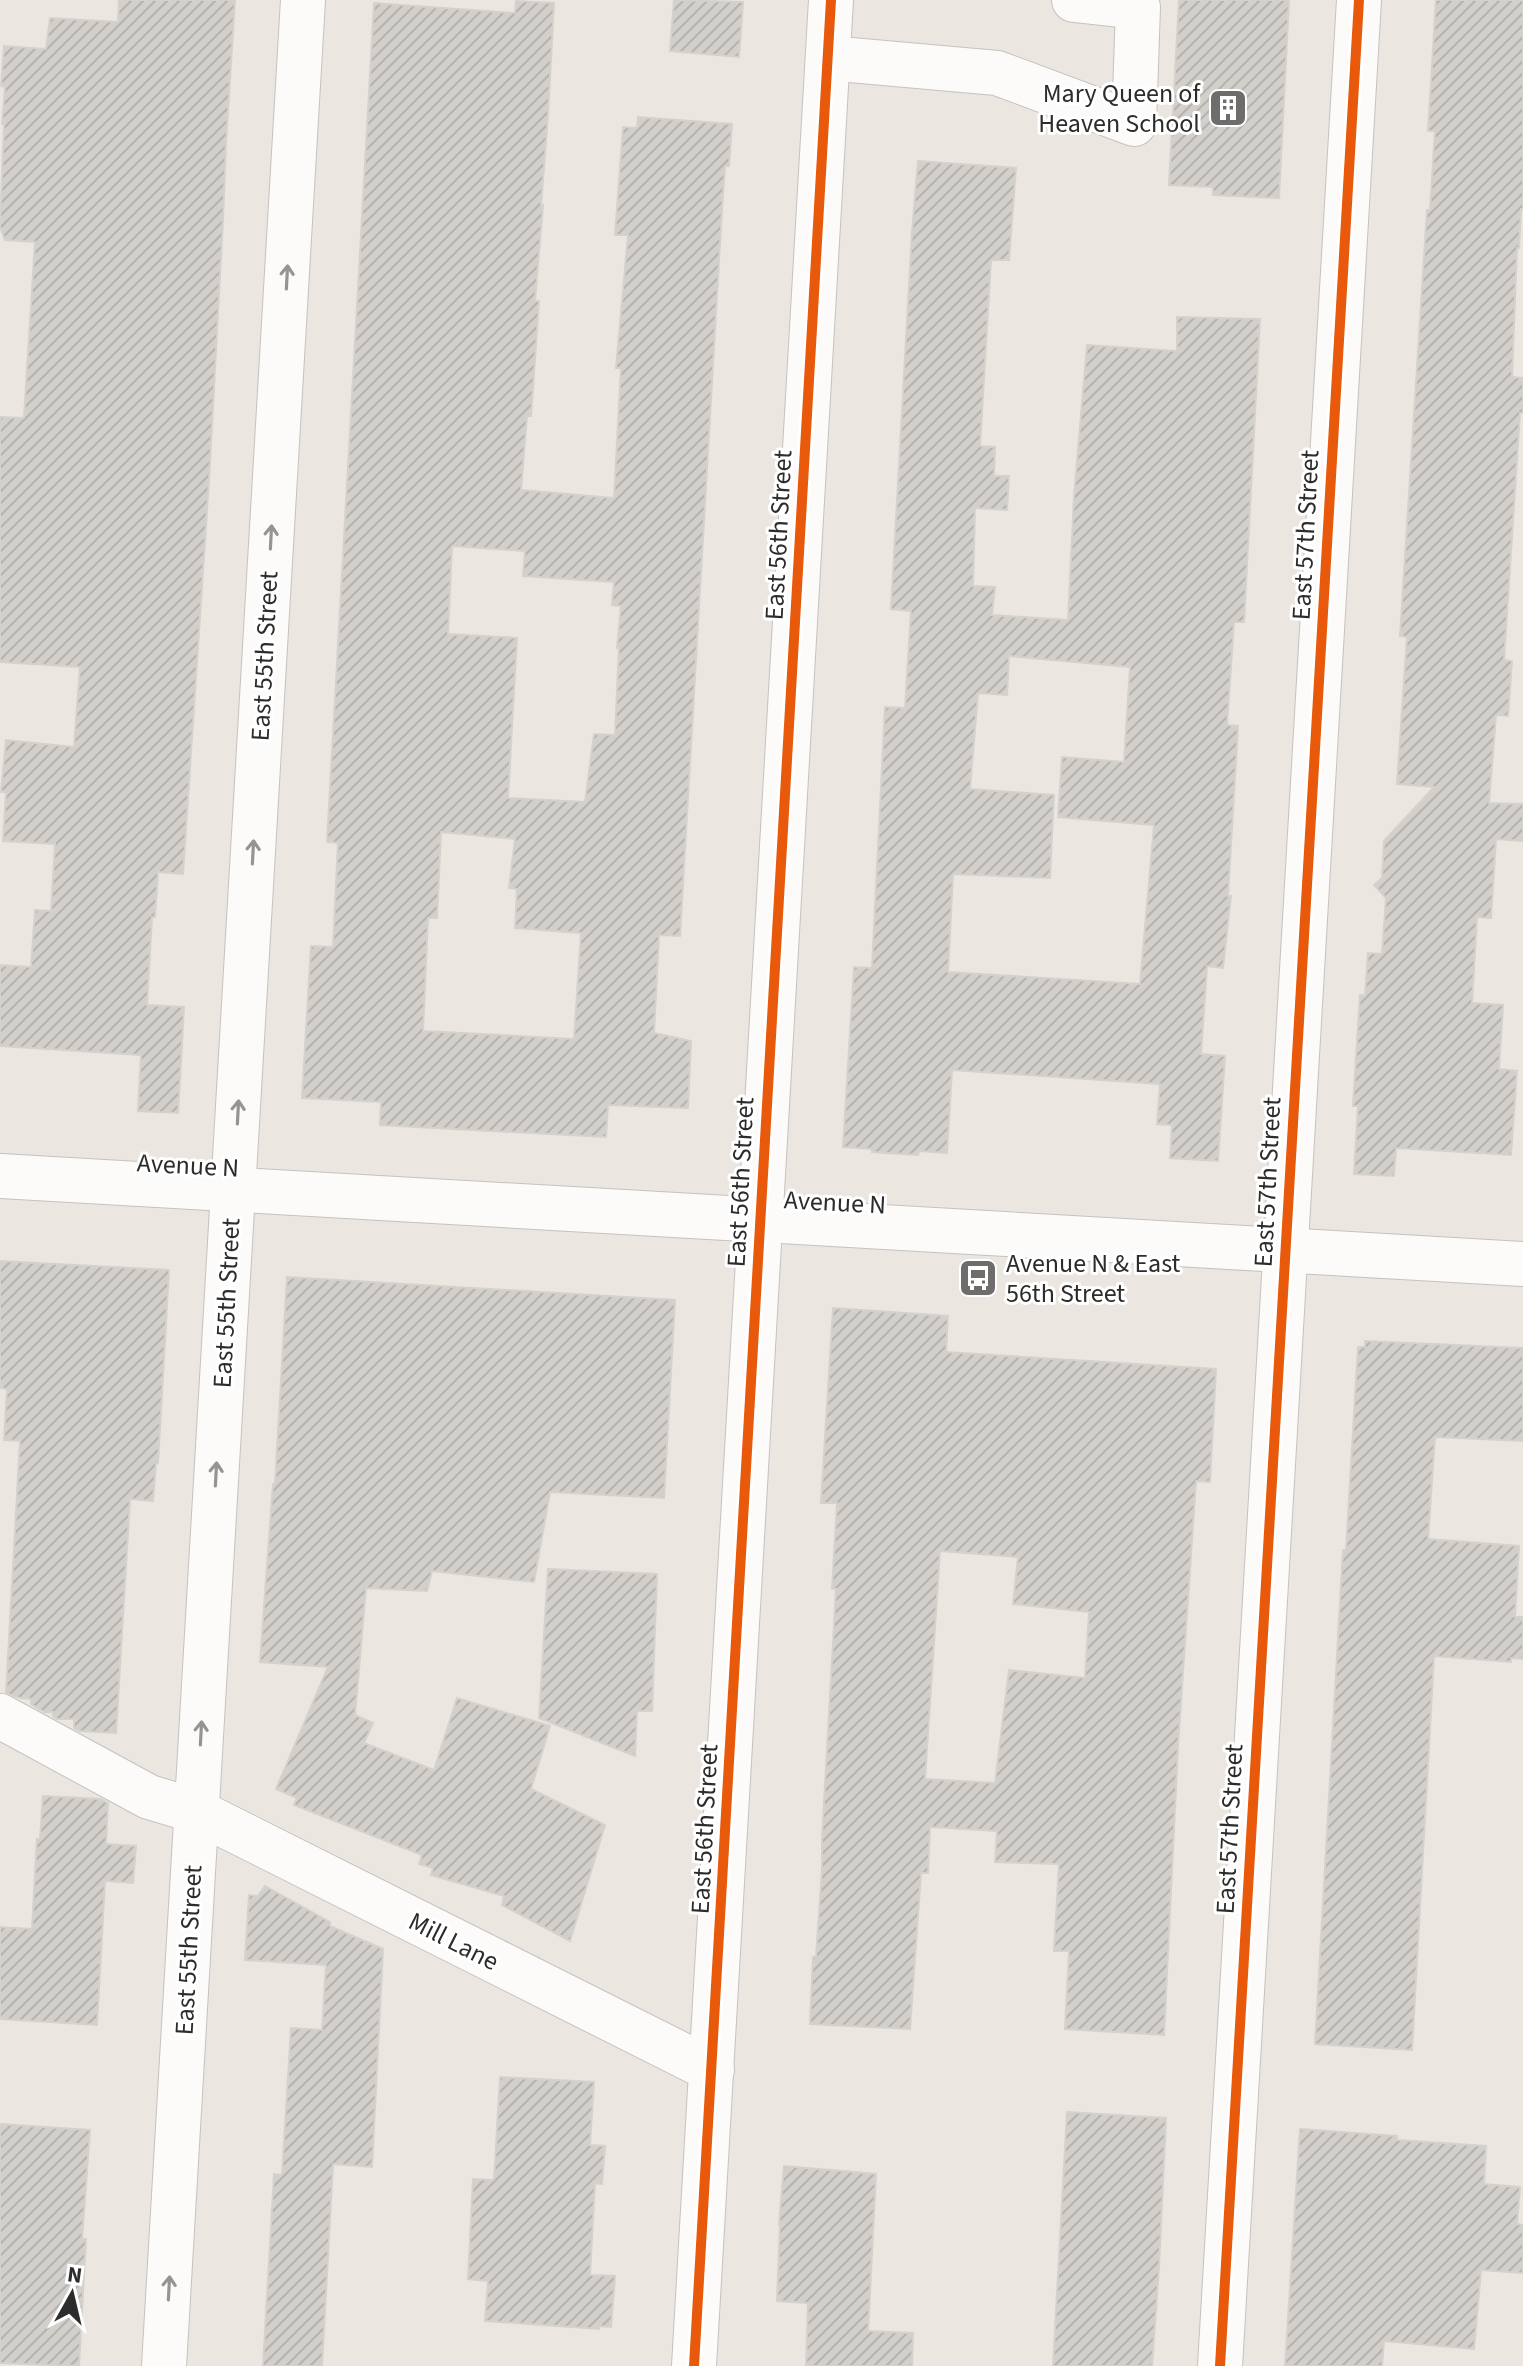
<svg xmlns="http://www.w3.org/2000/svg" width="1523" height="2366" viewBox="0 0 1523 2366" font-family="'Source Sans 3',sans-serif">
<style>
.building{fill:url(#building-hatch);stroke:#d5d2cc;stroke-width:2;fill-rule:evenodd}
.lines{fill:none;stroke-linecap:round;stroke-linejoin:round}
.minor-casing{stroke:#c4c2c2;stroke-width:46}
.minor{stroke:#fcfbfa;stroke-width:44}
.cycleway-casing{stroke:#fff;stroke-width:15}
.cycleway{stroke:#e8590c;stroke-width:10}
.oneway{stroke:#949493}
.labels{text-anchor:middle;stroke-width:6;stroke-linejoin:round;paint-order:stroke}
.poi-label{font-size:26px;fill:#2c2c2c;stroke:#fff;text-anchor:end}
.street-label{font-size:26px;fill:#2c2c2c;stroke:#fff}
</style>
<defs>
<pattern id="building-hatch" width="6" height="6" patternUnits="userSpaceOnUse" patternTransform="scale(2)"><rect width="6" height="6" fill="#d3d0cc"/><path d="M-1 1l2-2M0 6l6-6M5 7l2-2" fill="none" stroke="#b5b3af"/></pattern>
</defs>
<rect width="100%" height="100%" fill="#ebe6e0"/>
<g class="building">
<polygon points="119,0 235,0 226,142 223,220 209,480 183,874 158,872 155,917 152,917 147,1005 184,1007 178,1113 138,1111 141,1055 0,1046 0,965 31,967 35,910 51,911 55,844 3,841 6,792 1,792 6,740 74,747 80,667 0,662 0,417 24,418 35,242 5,240 0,227 4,124 2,124 5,87 1,86 4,46 46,49 50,18 118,22"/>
<polygon points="674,0 743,2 739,57 670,51"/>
<polygon points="1179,0 1289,0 1279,198 1213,195 1213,187 1169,185"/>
<polygon points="1436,0 1523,0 1523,209 1521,209 1519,248 1517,248 1512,377 1523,378 1523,413 1520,413 1504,660 1512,661 1508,716 1496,715 1489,803 1523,804 1523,841 1496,839 1491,918 1477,917 1472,1003 1503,1005 1499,1069 1517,1071 1511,1155 1396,1148 1394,1176 1354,1174 1358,1106 1353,1106 1360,995 1365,996 1368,953 1382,954 1386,898 1374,885 1382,878 1384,841 1434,787 1397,784 1407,637 1400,636 1427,210 1430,210 1435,131 1428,131"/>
<path d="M516,1l38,2 -6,112 -7,90h2l-8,96h4l-8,115h-4l-6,74 93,8 7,-130h-5l12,-133h-13l8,-108 14,1 1,-11 94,7 -3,42h-4l-3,43 -42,727 -21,-1 -5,98 37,8 -3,67 -80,-3 -2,32 -226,-12 1,-23 -79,-4 9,-152 22,1 5,-104 -11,-1 47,-839 141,10zM452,546l73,5 -2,25 91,6 -2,23 9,1 -4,42h2l-4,87 -21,-1 -9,68 -77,-4 9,-160 -69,-4zM441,832l74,7 -6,49 8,1 -2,39 66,5 -7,106 -151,-8 5,-113h9z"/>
<path d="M918,161l98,7 -7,92h-18l-11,186 15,1 -1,29h15l-2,34 -32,-2 -2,78 22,1 -3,28 76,5 6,-123 13,-152 90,6v-34l83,2 -16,303h-10l-7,103 11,1 -10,170h3l-8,72 -16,-2 -6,88 24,2 -7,105 -48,-3 2,-33 -15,-1 3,-40 -208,-14 -5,83 -28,-2 -1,4 -46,-3v-3l-29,-2 11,-180 18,1 13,-261 20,1 6,-97 -20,-2 21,-377zM1009,656l121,11 -6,95 -62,-5 -4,60 96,8 -14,159 -192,-12 5,-98 97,4 4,-83 -84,-6 8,-96 29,2z"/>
<polygon points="0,1261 169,1270 158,1463 156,1464 153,1501 130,1499 116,1733 80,1731 74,1728 74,1719 57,1719 53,1716 53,1712 44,1712 31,1704 31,1699 20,1698 6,1693 20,1441 4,1440 7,1389 0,1388"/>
<polygon points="287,1277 675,1300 664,1498 550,1492 534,1582 432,1571 427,1591 366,1588 355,1715 373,1723 364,1743 434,1770 457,1698 550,1726 531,1789 605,1825 570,1941 502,1905 504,1896 431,1875 433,1868 419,1864 422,1855 294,1805 297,1798 276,1789 328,1667 260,1662 273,1484 275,1484"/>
<path d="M833,1308l115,8 -2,36 270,17 -6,113 -14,-1 -18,265 -14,289 -99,-6 4,-78h-15l5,-87 -64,-2 2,-31 -67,-4 -2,46h-7l-11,156 -100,-5 3,-67h3l6,-87v-31l14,-250h-4l5,-86h-16zM940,1551l78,6 -5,47 76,8 -4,66 -76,-8 -14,113 -70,-4z"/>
<polygon points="1365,1341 1523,1348 1523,1441 1435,1437 1428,1539 1519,1546 1515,1617 1523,1617 1523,1659 1511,1658 1511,1662 1434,1656 1412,2050 1315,2044 1343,1550 1346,1550 1358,1347 1365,1347"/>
<polygon points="548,1569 657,1574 652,1711 637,1711 635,1756 539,1718"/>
<polygon points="43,1796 100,1799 108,1803 106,1844 136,1846 133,1883 105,1881 97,2025 0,2019 0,1927 32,1929 37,1839 40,1839"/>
<polygon points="265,1886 330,1922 330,1926 383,1949 372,2167 333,2164 322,2366 263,2366 274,2174 282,2175 291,2028 322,2030 326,1965 245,1960 249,1895 258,1896"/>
<polygon points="500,2077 594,2082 590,2145 605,2146 602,2184 595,2183 590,2275 615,2276 611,2327 599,2326 599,2329 485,2321 488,2281 468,2279 473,2179 494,2180"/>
<polygon points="1067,2112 1166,2118 1159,2267 1152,2366 1053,2366"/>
<polygon points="0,2124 90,2130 82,2239 86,2239 79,2366 0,2363"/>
<polygon points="1300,2129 1397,2136 1397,2140 1486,2146 1484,2184 1520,2187 1517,2224 1523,2225 1523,2273 1481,2270 1474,2349 1384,2341 1382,2366 1285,2366"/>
<polygon points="784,2166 876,2174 868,2331 913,2333 912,2366 806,2366 808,2303 777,2301 780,2225 779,2225"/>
</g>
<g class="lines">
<defs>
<g id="minor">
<polyline points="828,58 997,73 1134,124 1138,7 1074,0"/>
<polyline points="0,1176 1523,1264"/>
<polyline points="0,1716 149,1797 196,1811 712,2070"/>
<polyline points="164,2366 303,0"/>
<polyline points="694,2366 831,0"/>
<polyline points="1220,2366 1359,0"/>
</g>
</defs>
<use href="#minor" class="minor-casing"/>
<use href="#minor" class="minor"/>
<defs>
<g id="cycleway">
<polyline points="694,2366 831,0"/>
<polyline points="1220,2366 1359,0"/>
</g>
</defs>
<use href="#cycleway" class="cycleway-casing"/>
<use href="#cycleway" class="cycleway"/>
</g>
<defs><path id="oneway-shaft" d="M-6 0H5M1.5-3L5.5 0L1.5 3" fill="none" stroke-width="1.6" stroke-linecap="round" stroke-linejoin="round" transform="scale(2)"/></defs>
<g class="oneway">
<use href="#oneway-shaft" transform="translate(287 277) rotate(-87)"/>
<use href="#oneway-shaft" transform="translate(271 537) rotate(-87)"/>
<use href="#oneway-shaft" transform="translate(253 852) rotate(-87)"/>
<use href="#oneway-shaft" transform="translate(238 1112) rotate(-87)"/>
<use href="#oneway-shaft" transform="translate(216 1474) rotate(-87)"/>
<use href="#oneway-shaft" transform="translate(201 1733) rotate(-87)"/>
<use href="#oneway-shaft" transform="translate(169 2288) rotate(-87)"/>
</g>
<defs>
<symbol id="building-square" viewBox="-11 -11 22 22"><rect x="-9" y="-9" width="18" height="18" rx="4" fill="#6f6d6b" stroke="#fff"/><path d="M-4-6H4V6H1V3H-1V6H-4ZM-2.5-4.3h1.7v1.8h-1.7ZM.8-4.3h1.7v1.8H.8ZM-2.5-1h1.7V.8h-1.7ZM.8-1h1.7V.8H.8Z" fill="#fff"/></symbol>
<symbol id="bus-square" viewBox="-11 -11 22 22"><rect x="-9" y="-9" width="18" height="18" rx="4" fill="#6f6d6b" stroke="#fff"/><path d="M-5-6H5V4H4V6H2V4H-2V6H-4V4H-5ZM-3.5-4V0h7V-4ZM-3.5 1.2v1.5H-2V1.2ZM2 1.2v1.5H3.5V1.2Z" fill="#fff"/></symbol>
</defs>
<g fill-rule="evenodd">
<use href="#building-square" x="1206" y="86" width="44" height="44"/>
<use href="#bus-square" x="956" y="1256" width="44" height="44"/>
</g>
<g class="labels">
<g class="poi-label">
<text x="1200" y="102">Mary Queen of<tspan x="1200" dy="30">Heaven School</tspan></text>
<text x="1006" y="1272" text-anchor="start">Avenue N &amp; East<tspan x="1006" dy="30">56th Street</tspan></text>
</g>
<g class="street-label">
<text transform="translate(778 535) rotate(-87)" y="9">East 56th Street</text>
<text transform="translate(1305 535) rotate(-87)" y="9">East 57th Street</text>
<text transform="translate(264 656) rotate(-87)" y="9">East 55th Street</text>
<text transform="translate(188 1165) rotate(3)" y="9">Avenue N</text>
<text transform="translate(740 1182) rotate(-87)" y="9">East 56th Street</text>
<text transform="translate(1267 1182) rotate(-87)" y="9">East 57th Street</text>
<text transform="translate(835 1202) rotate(3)" y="9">Avenue N</text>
<text transform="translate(226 1303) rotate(-87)" y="9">East 55th Street</text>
<text transform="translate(704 1829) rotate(-87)" y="9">East 56th Street</text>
<text transform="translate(1229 1829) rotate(-87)" y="9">East 57th Street</text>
<text transform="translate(454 1941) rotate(27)" y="9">Mill Lane</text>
<text transform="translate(188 1950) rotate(-87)" y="9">East 55th Street</text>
</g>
</g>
<g transform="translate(72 2294) rotate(8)" stroke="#ffffff" stroke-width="6" paint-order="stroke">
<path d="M0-6L14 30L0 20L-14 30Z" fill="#2c2c2c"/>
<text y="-12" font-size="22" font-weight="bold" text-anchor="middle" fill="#2c2c2c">N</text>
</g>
</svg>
